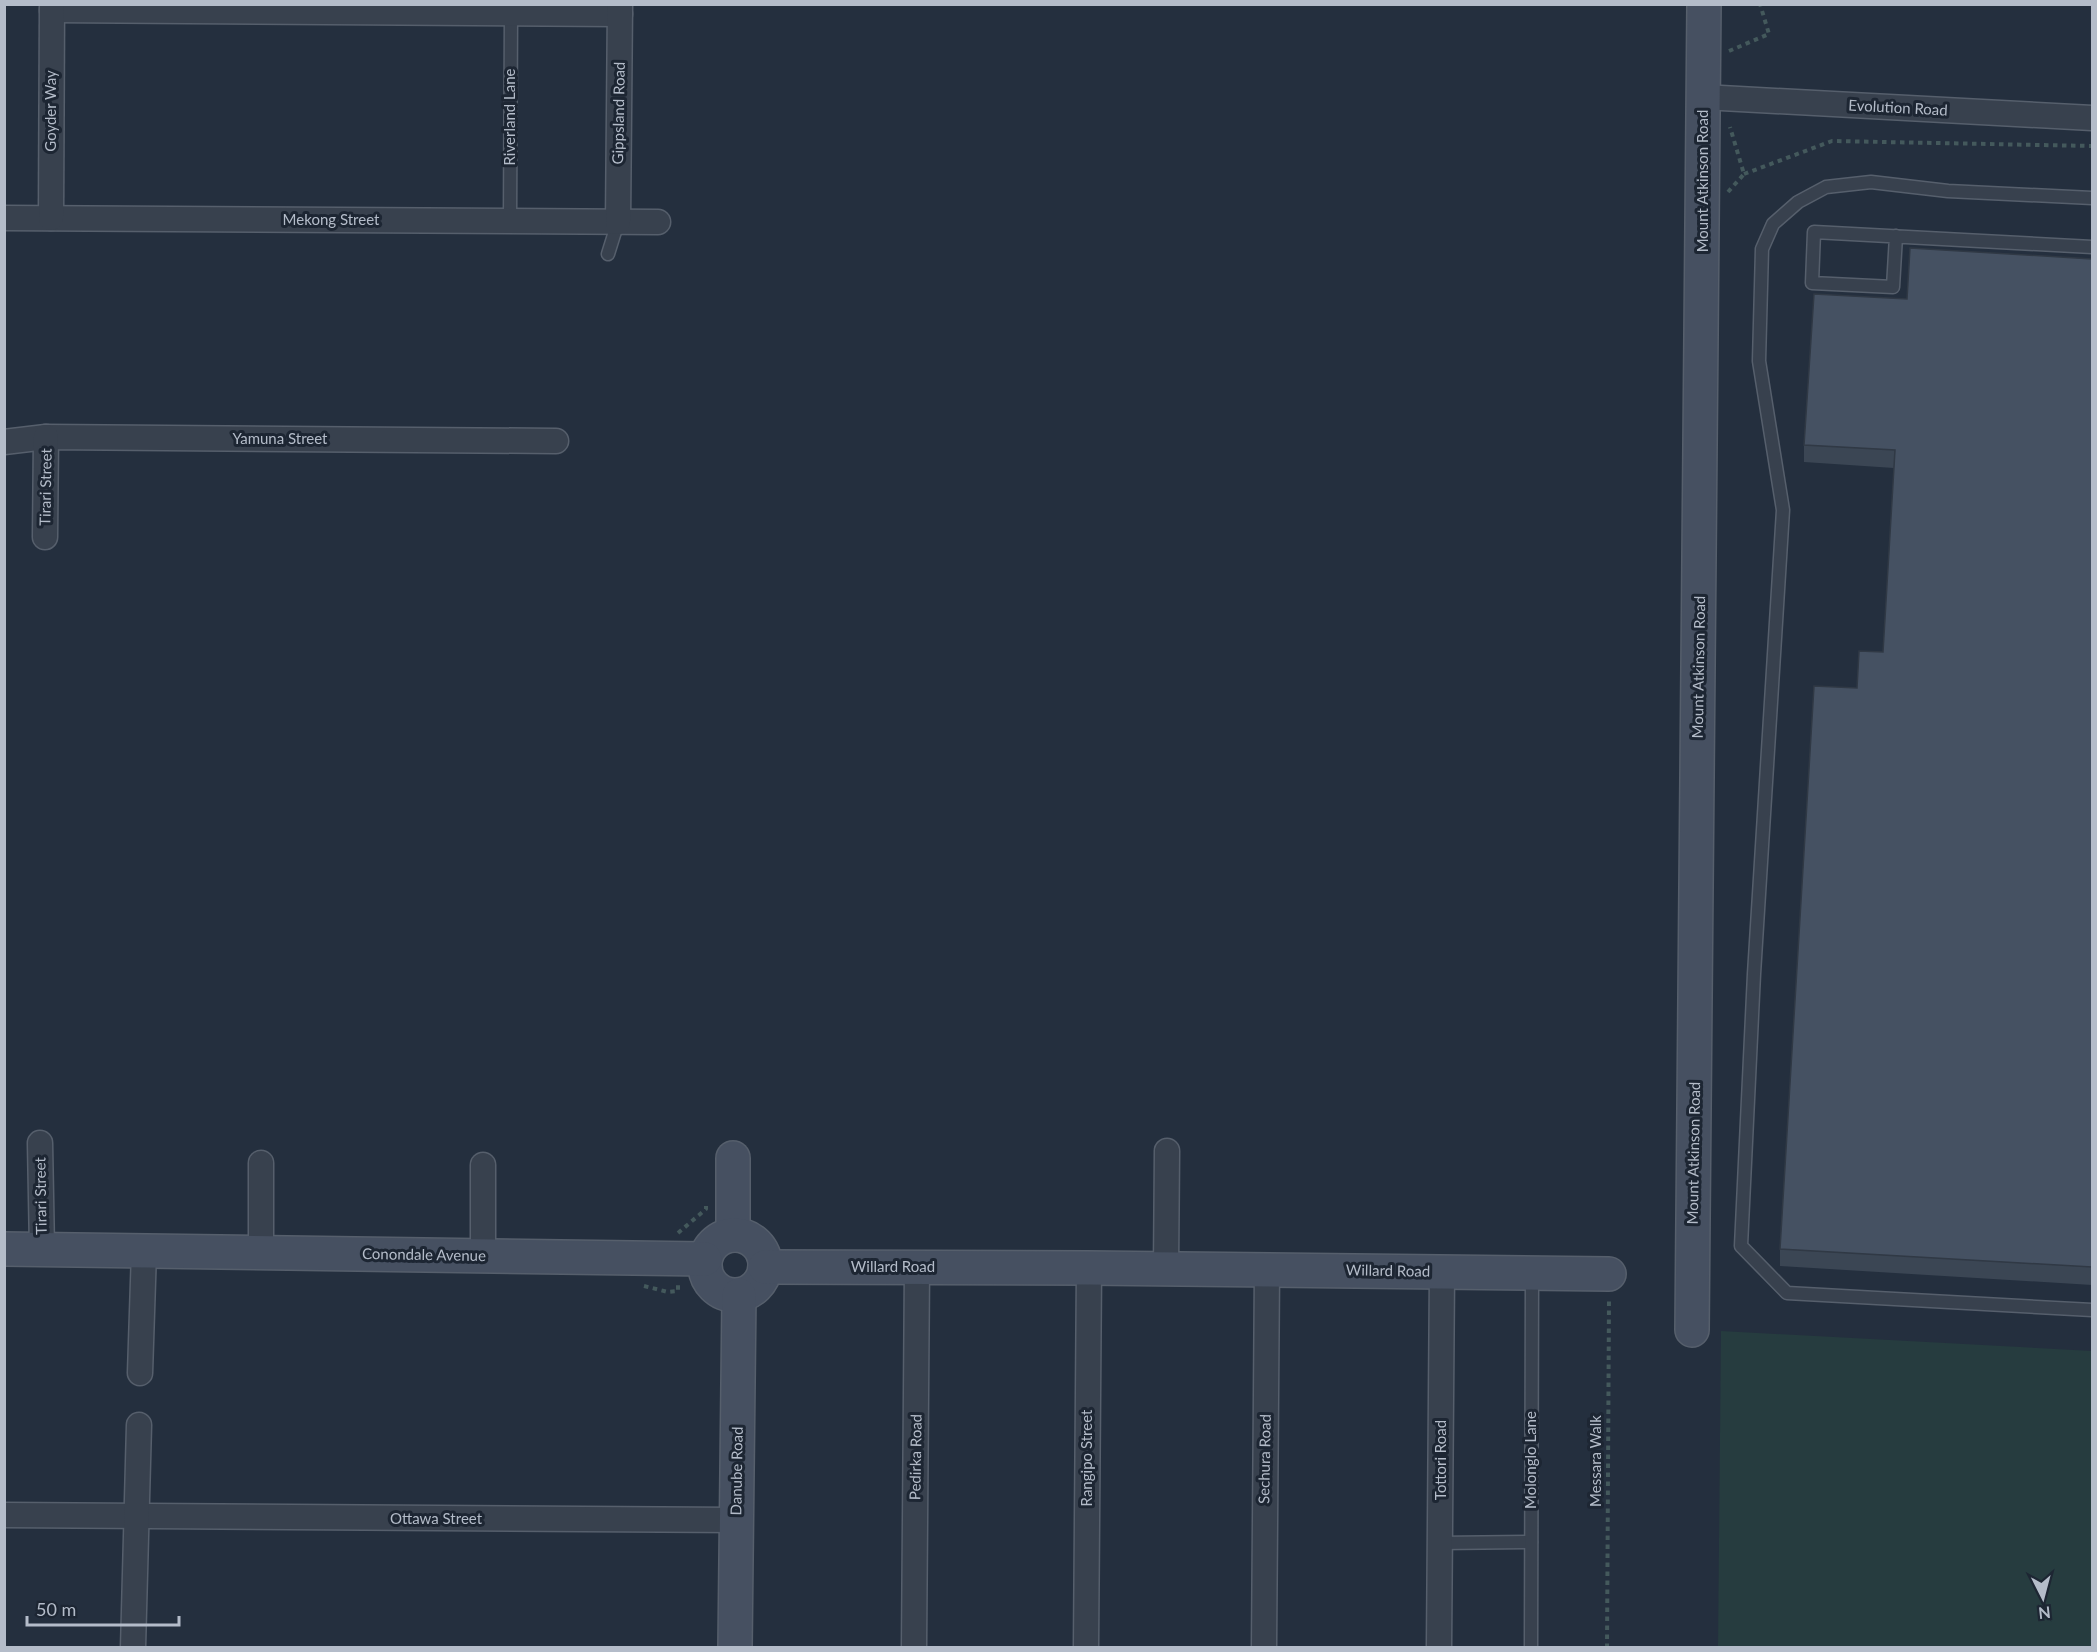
<svg xmlns="http://www.w3.org/2000/svg" width="2097" height="1652" viewBox="0 0 2097 1652" font-family="Lato,sans-serif">
<style>
.green{fill:#263c3f}
.lines{fill:none;stroke-linecap:round;stroke-linejoin:round}
.lane-casing{stroke:#565f6c;stroke-width:15}
.street-casing{stroke:#565f6c;stroke-width:27}
.secondary-casing{stroke:#565f6c;stroke-width:36}
.path{stroke:#44595c;stroke-width:4;stroke-dasharray:4.5 4.5;stroke-linecap:butt}
.lane{stroke:#38414e;stroke-width:12}
.street{stroke:#38414e;stroke-width:24}
.secondary{stroke:#465061;stroke-width:33}
.wall{fill:#3b4654}
.building{fill:#455162;stroke:#303945;stroke-width:1.5}
.labels{text-anchor:middle;stroke-width:6;stroke-linejoin:round;paint-order:stroke}
.street-label{font-size:15px;fill:#b4bcc9;stroke:#1d2633}
</style>
<rect width="100%" height="100%" fill="#242f3e"/>
<polygon class="green" points="1721,1331 2092,1351 2092,1647 1718,1647"/>
<g class="lines">
<defs>
<g id="lane">
<polyline points="2092,198 1948,191 1871,182 1826,187 1798,202 1773,224 1762,249 1759,361 1783,510 1754,974 1741,1246 1787,1293 2092,1310"/>
<polyline points="510,221 511,13"/>
<polyline points="1896,236 1893,287 1812,283 1814,232 2092,247"/>
<polyline points="608,254 618,222"/>
<polyline points="1440,1543 1531,1542"/>
<polyline points="1531,1648 1532,1274"/>
</g>
<g id="street">
<polyline points="52,10 620,14"/>
<polyline points="1703,97 2092,118"/>
<polyline points="4,218 658,222"/>
<polyline points="51,218 52,4"/>
<polyline points="618,222 620,4"/>
<polyline points="4,442 46,437 556,441"/>
<polyline points="45,537 46,437"/>
<polyline points="40,1143 42,1250"/>
<polyline points="261,1163 261,1253"/>
<polyline points="483,1256 483,1165"/>
<polyline points="1166,1269 1167,1151"/>
<polyline points="140,1373 144,1251"/>
<polyline points="4,1515 737,1520"/>
<polyline points="133,1648 139,1425"/>
<polyline points="914,1648 917,1267"/>
<polyline points="1086,1648 1089,1268"/>
<polyline points="1264,1648 1267,1270"/>
<polyline points="1439,1648 1442,1272"/>
</g>
<g id="secondary">
<polyline points="733,1158 733,1235"/>
<circle cx="735" cy="1265" r="30"/>
<polyline points="4,1249 705,1259"/>
<polyline points="765,1267 1089,1268 1609,1274"/>
<polyline points="1692,1330 1704,4"/>
<polyline points="735,1648 739,1295"/>
</g>
</defs>
<use href="#lane" class="lane-casing"/>
<use href="#street" class="street-casing"/>
<use href="#secondary" class="secondary-casing"/>
<g class="path">
<polyline points="1729,51 1769,34 1760,4"/>
<polyline points="1744,174 1832,141 2092,146"/>
<polyline points="1728,192 1744,174 1730,127"/>
<polyline points="678,1233 706,1209 706,1206"/>
<polyline points="644,1286 668,1292 678,1291 678,1283"/>
<polyline points="1607,1648 1609,1299"/>
</g>
<use href="#lane" class="lane"/>
<use href="#street" class="street"/>
<use href="#secondary" class="secondary"/>
</g>
<polygon class="wall" points="2092,259 2092,1285 1780,1266 1780,1249 1857,688 1883,652 1894,468 1804,462 1804,445 1907,299"/>
<polygon class="building" points="1910,248 2092,259 2092,1267 1780,1249 1814,686 1857,688 1859,651 1883,652 1895,450 1804,445 1814,294 1907,299"/>
<g class="labels">
<g class="street-label">
<text transform="translate(1898 108) rotate(3)" y="5">Evolution Road</text>
<text transform="translate(51 111) rotate(-90)" y="5">Goyder Way</text>
<text transform="translate(619 113) rotate(-89)" y="5">Gippsland Road</text>
<text transform="translate(510 117) rotate(-90)" y="5">Riverland Lane</text>
<text transform="translate(1703 181) rotate(-90)" y="5">Mount Atkinson Road</text>
<text x="331" y="225">Mekong Street</text>
<text x="280" y="444">Yamuna Street</text>
<text transform="translate(46 487) rotate(-89)" y="5">Tirari Street</text>
<text transform="translate(1699 667) rotate(-89)" y="5">Mount Atkinson Road</text>
<text transform="translate(1694 1153) rotate(-89)" y="5">Mount Atkinson Road</text>
<text transform="translate(41 1196) rotate(-91)" y="5">Tirari Street</text>
<text transform="translate(424 1255) rotate(1)" y="5">Conondale Avenue</text>
<text x="893" y="1272">Willard Road</text>
<text transform="translate(1388 1271) rotate(1)" y="5">Willard Road</text>
<text transform="translate(916 1457) rotate(-89)" y="5">Pedirka Road</text>
<text transform="translate(1087 1458) rotate(-90)" y="5">Rangipo Street</text>
<text transform="translate(1265 1459) rotate(-89)" y="5">Sechura Road</text>
<text transform="translate(1441 1460) rotate(-90)" y="5">Tottori Road</text>
<text transform="translate(1531 1460) rotate(-90)" y="5">Molonglo Lane</text>
<text transform="translate(1596 1461) rotate(-90)" y="5">Messara Walk</text>
<text transform="translate(737 1471) rotate(-89)" y="5">Danube Road</text>
<text x="436" y="1524">Ottawa Street</text>
</g>
</g>
<rect width="2097" height="1652" fill="none" stroke="#b4bcc9" stroke-width="12"/>
<g transform="translate(2043 1598) rotate(174)" stroke="#1d2633" stroke-width="4.5" paint-order="stroke">
<path d="M0-4.5L10 22L0 15L-10 22Z" fill="#b4bcc9"/>
<text y="-9" font-size="16" font-weight="bold" text-anchor="middle" fill="#b4bcc9">N</text>
</g>
<path d="M27 1616v9h152v-9" fill="none" stroke="#b4bcc9" stroke-width="3"/>
<text x="36" y="1616" font-size="18" fill="#b4bcc9" stroke="#1d2633" stroke-width="4.5" paint-order="stroke">50 m</text>
</svg>
